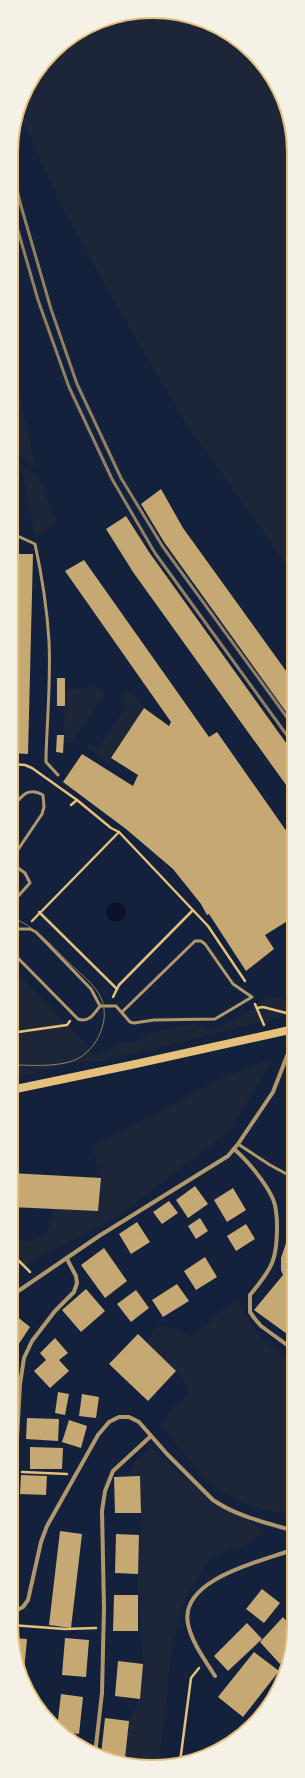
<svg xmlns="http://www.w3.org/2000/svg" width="305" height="1778" viewBox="0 0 305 1778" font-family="'Noto Sans',sans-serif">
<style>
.green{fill:#1d2539}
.water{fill:#0b132b}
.building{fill:#c6a872}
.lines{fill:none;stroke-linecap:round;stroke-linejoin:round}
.path{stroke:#e5c07b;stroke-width:2.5}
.service{stroke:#b1986c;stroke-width:3}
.minor{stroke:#b1986c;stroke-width:4}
.secondary{stroke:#e5c07b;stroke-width:8}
.tram{stroke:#918062;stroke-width:1}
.rail{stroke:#918062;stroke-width:3}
.rim{fill:none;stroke:#e5c07b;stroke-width:2}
</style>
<rect width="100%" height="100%" fill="#14213d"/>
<g class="green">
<polygon points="162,11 215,25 253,53 283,98 294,143 294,575 185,422 114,301 59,201 19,113 26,90 59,46 107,18"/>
<polygon points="11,363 36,467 11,450"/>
<polygon points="11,458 40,478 56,523 35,538 22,471 11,463"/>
<polygon points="86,687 97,687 104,690 105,694 71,743 64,742 65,690"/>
<polygon points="125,692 132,694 144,708 109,763 86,747 89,743 98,748 126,707 121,701 121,698"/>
<polygon points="11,967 86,1044 94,1057 122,1042 134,1043 152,1032 194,1024 211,1029 236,1020 264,999 276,996 290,1001 294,999 294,1014 103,1061 74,1062 28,1075 11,1078"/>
<polygon points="274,1058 228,1132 116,1218 11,1273 11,1240 32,1241 47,1232 54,1209 98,1210 101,1178 92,1146 226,1076"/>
<path d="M235,1299l27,40 32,24v151c-20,-3 -42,-5 -60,-15 -30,-16 -52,-48 -73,-74l12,-18 15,-13 -1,-9 -40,-43 10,-16 17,2 17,9z"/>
<polygon points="152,1448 188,1481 266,1532 239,1548 210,1557 185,1599 172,1649 159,1765 143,1767 123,1761 126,1731 140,1694 143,1664 137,1576 141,1524 140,1477 128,1477 136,1459"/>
</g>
<circle class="water" cx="116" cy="912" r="10"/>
<g class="building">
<polygon points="161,489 183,528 294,682 294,723 164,542 141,504"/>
<polygon points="126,516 149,552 294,754 294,796 133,572 106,529"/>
<polygon points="11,554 33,554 28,754 11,753"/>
<polygon points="84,560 209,737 217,732 294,842 294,917 265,935 274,949 246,971 209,914 207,915 201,904 173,869 126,829 63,782 82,754 133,786 138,775 111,758 144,708 169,726 171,722 65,571"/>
<rect x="57" y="678" width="8" height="28"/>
<polygon points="57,735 64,735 63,753 56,752"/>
<polygon points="11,1173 101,1178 98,1211 11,1207"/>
<polygon points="195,1186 208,1204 188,1218 176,1200"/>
<polygon points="233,1188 246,1210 227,1222 214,1200"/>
<polygon points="169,1201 178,1213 162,1224 153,1212"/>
<polygon points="200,1218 208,1231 196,1239 188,1226"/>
<polygon points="137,1222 150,1242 131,1254 119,1234"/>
<polygon points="246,1224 255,1239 236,1251 227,1236"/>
<polygon points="294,1233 294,1339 254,1310 283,1275 281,1270 281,1258 286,1243"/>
<polygon points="104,1248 127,1281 105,1298 81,1265"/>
<polygon points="205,1257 217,1277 196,1290 184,1271"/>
<polygon points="177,1284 189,1301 163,1317 152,1300"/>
<polygon points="86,1289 105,1311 81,1332 62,1310"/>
<polygon points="136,1290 149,1308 131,1322 117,1304"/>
<polygon points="15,1315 30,1327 11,1356 11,1319"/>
<polygon points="138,1334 176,1371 148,1401 109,1364"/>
<polygon points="55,1338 68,1353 59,1360 69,1371 50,1388 34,1371 46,1360 40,1353"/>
<polygon points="58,1392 69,1394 65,1415 55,1413"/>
<polygon points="82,1394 99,1397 96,1418 79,1416"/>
<polygon points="11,1402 13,1402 12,1421 11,1421"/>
<polygon points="27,1418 59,1419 58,1441 26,1439"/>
<polygon points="69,1420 87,1426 81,1448 62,1442"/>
<polygon points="30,1447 63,1448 62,1469 30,1469"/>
<polygon points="21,1475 47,1476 46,1495 20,1494"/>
<polygon points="140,1476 141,1513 115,1513 114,1477"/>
<polygon points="60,1531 82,1534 71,1628 49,1625"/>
<polygon points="116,1534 139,1535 138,1574 115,1573"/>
<polygon points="262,1589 280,1603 264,1623 246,1609"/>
<polygon points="114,1595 138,1595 138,1631 113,1631"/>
<polygon points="283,1617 294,1630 294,1635 288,1655 280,1664 260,1642"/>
<polygon points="247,1623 262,1639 228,1671 214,1656"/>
<polygon points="13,1638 27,1639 23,1682 22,1679"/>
<polygon points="65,1638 89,1640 86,1677 62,1675"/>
<polygon points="254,1652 279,1671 243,1717 218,1697"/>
<polygon points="118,1661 143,1664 140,1699 115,1696"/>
<polygon points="61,1694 83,1697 79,1734 61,1732 57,1728"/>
<polygon points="105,1718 129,1721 125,1758 101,1755"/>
</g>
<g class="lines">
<g class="path">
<polyline points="11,764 25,765 32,768 77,800 111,828 119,832 208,926 245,981"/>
<polyline points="71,805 77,800"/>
<polyline points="39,912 117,989"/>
<polyline points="32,921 119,832"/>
<polyline points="113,997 119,985 193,910"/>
<polyline points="255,1004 264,1025"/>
<polyline points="257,1008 263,1007 294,1015"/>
<polyline points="11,1033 67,1025 70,1021"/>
<polyline points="11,1253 30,1272"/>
<polyline points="22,1472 67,1474"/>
<polyline points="11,1625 65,1629 96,1628"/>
<polyline points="180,1762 191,1678 199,1668"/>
</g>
<g class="service">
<path d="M11,533l24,11c7,32 12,65 14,97 2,39 -2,78 -3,117v4l12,13"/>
<path d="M11,860l31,-46 2,-7 -1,-12c-16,-9 -22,2 -32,14"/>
<polyline points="11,904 30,883 25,873 11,863"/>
<path d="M11,951l67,68c11,4 16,-5 22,-13l-9,-17 -55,-57 -6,-3h-19"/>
<polyline points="100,1006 116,1006 130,1022 134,1023 154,1020 215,1019 252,997 233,984 205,944 201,941 195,941 122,1012"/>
<polyline points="238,1144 270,1165 294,1178"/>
<path d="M292,1177c-4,12 -8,22 2,33"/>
</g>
<g class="minor">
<path d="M234,1149c13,11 32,34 39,50 6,14 5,50 -1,64 -5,12 -14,22 -22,32v17l5,7 6,7 33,24"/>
<polyline points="11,1296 99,1236 228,1156 238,1144 273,1092 294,1038"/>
<polyline points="292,1530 289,1551 294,1585"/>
<polyline points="11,1545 20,1384 24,1358 32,1341 55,1311 74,1292 77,1283 76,1276 67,1259"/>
<path d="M11,1613l12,-6 5,-7 13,-58 6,-16 51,-91 11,-13 10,-5h10l10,5 28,32 46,46c25,17 52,22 81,31"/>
<path d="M215,1676c-10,-16 -23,-33 -27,-52 -9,-44 70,-62 101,-73"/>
<polyline points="95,1754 102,1693 104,1607 102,1511 105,1491 113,1471 151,1436"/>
</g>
<polyline class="secondary" points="11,1090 131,1065 294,1029"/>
<path class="tram" d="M11,1065c19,0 40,2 58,-3 25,-6 43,-40 32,-64 -6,-14 -22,-25 -33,-36 -17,-17 -33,-36 -57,-45"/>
<g class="rail">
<polyline points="11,164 21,206 51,309 77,384 121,478 163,547 294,727"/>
<polyline points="11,206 38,300 69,387 112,479 155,553 294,745"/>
</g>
</g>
<path d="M0 0H305V1778H0ZM152 18H153A134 134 0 0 1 287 152V1626A134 134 0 0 1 153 1760H152A134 134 0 0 1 18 1626V152A134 134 0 0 1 152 18Z" fill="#f6f1e7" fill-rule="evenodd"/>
<path class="rim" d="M152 18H153A134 134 0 0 1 287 152V1626A134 134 0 0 1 153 1760H152A134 134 0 0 1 18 1626V152A134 134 0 0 1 152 18Z"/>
</svg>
